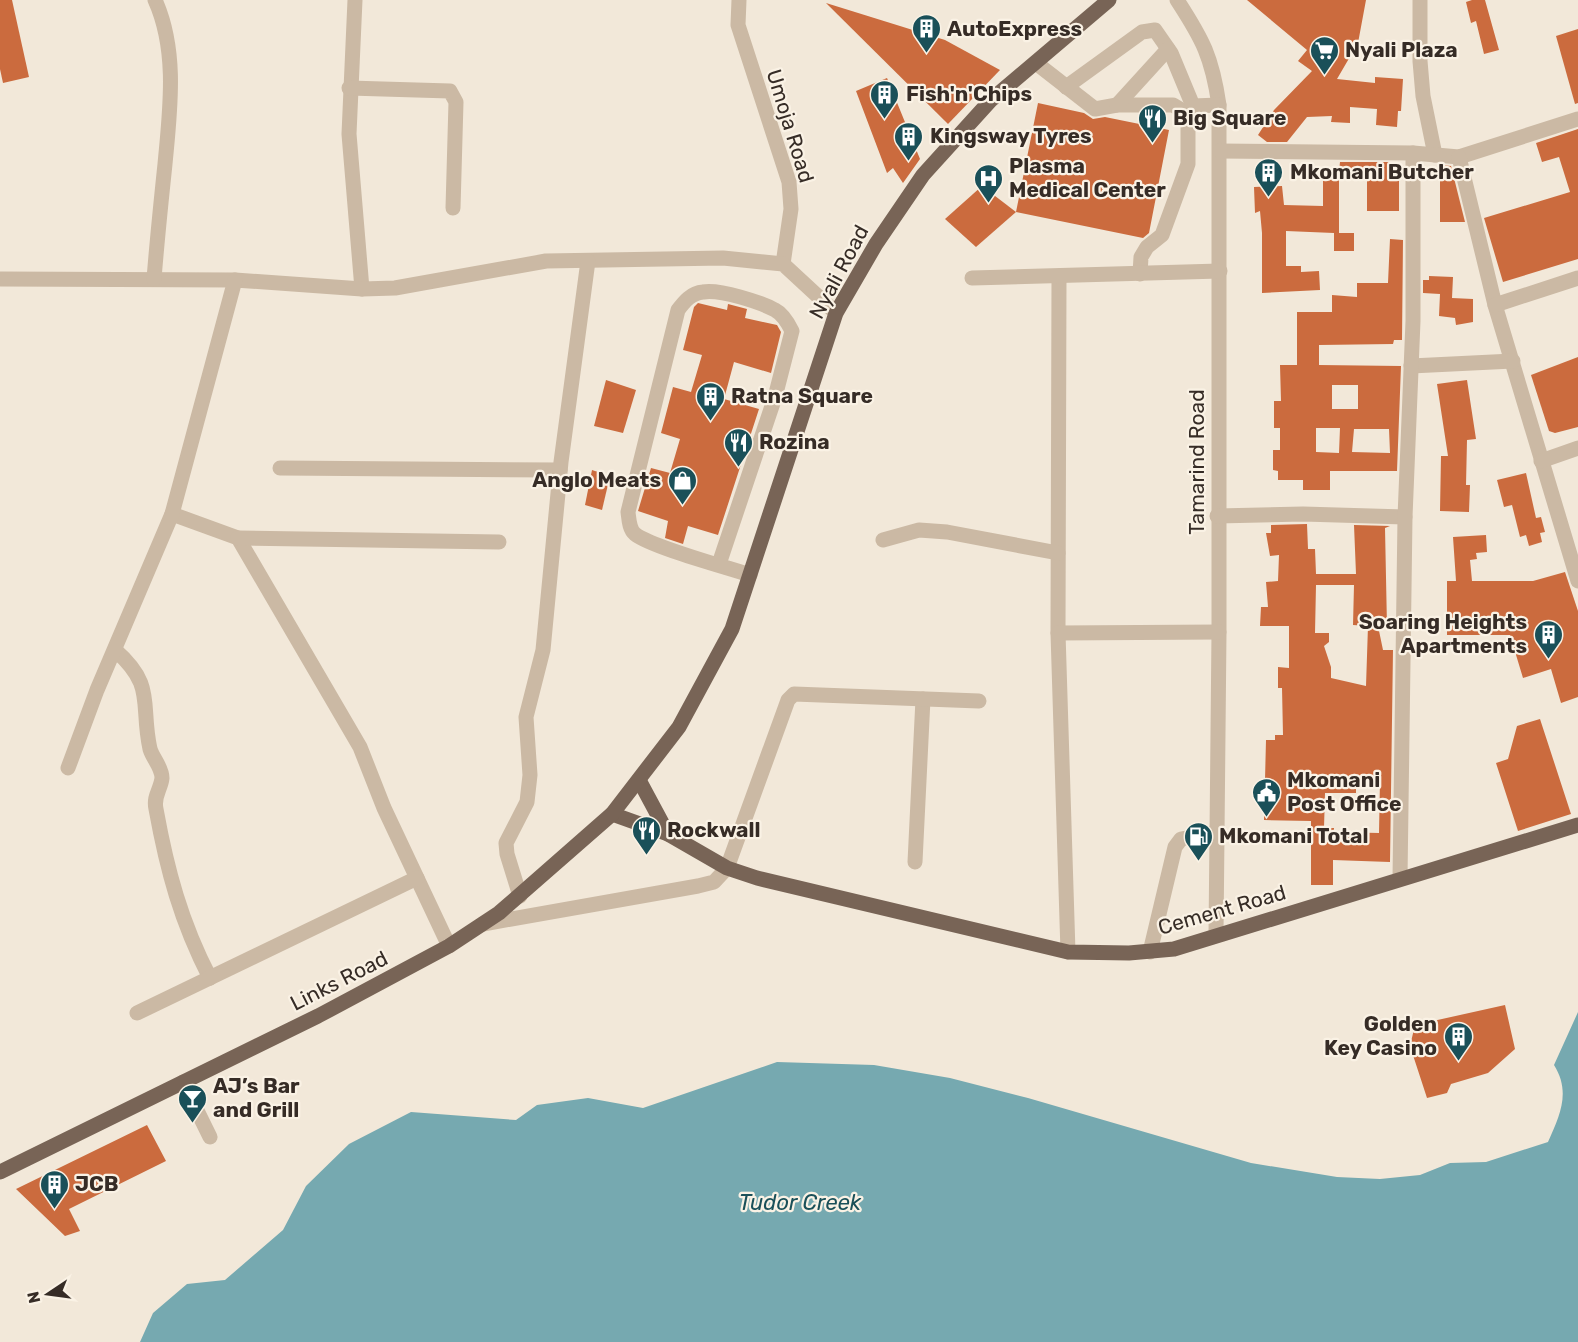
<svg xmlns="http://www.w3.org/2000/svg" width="1578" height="1342" viewBox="0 0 1578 1342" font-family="Rubik,sans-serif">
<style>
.water{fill:#76a9b0}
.building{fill:#cb6b3e;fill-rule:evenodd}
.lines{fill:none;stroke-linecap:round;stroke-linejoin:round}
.minor{stroke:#cbb9a4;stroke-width:15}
.major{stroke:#786456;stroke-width:15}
.labels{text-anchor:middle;stroke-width:4.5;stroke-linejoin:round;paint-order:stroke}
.poi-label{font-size:21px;font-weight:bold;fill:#362c26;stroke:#faf2e5;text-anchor:start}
.street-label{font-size:21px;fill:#362c26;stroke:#faf2e5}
.water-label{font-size:22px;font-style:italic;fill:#1a5059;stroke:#faf2e5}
</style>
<rect width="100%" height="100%" fill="#f2e8d9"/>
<path class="water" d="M1578,1012v330h-1438l13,-29 34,-29 38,-4 58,-50 23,-44 43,-42 62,-32 105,8 21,-15 51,-7 55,10 134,-46 97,3 76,13 78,20 223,65 86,14 43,2 40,-4 30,-12 36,-1 62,-20c12,-27 23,-50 6,-77z"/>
<g class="building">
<polygon points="0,0 12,0 29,77 3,83 0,69"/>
<polygon points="1247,0 1366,0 1358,43 1337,79 1375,83 1375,77 1403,79 1401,111 1398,111 1397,127 1376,125 1377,109 1350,107 1350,123 1331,122 1332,116 1307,117 1287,142 1267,142 1258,135 1274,110 1312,71 1298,61 1307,50"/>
<polygon points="1472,0 1485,0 1499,50 1484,54 1476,21 1471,23 1466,2"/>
<polygon points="826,3 945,40 1000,70 948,124"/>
<polygon points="1578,29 1578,103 1575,104 1556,36"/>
<polygon points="887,78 920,159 903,183 893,168 887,173 856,91"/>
<polygon points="1038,103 1084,113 1093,119 1105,117 1169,130 1149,233 1143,238 1016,212"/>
<polygon points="1578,129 1578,259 1503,282 1484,218 1570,192 1559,157 1542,162 1536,143"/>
<polygon points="1340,162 1389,162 1388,180 1399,180 1399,211 1367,211 1367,172 1339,171"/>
<polygon points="1440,165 1451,166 1465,222 1440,222"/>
<polygon points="1323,171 1339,171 1339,233 1354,233 1354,251 1334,251 1334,233 1286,231 1286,266 1301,266 1301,272 1319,271 1320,290 1262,293 1262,233 1260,211 1255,213 1254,187 1282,186 1284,205 1323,206"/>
<polygon points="982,186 1016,212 976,247 945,219"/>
<path d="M1390,239l13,1 -1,100h-8l-1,4 -74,1v20l82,1 -4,105h-67v19h-27v-10h-25v-9l-5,-1v-20h7v-22h-6v-27h7l-1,-36h17v-53h35v-17l25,2v-14h31zM1332,385h26v24h-26zM1316,428h24l-1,25 -23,-1zM1354,429h35l1,24 -38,-1z"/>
<polygon points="1429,276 1453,277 1452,298 1473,299 1473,322 1456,325 1455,318 1439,316 1440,294 1423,293 1423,280 1429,280"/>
<polygon points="698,303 727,310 728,304 747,309 745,318 777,325 781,332 771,373 734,362 724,399 759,409 718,535 688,526 683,544 665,538 668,521 638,511 651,468 670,473 680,439 661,433 673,387 691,392 702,355 683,350 694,307"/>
<polygon points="1578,357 1578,427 1555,433 1549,431 1531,375"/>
<polygon points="606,380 636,390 623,433 594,426"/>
<polygon points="1467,380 1476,439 1467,440 1466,485 1470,485 1469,512 1440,511 1441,456 1448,456 1437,384"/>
<polygon points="592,470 610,476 602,510 585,505"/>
<polygon points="1526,473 1536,518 1541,517 1545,532 1540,533 1542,542 1529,546 1526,535 1520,537 1512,505 1504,507 1497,480"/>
<path d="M1307,524l1,25h7l1,25h40l-2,-49 36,1 -5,2 2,99 -9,-1 5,24h10l-3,212 -57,-2v25h-22v-64l-47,-1 2,-80h9v-5h8l-1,-47h-4v-21l11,1v-42h-29l1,-19h7l-2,-25 12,-1 1,-26 -9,1 -4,-23h5v-8zM1316,585h38l-1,40 15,1 -2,60 -35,-8v-11l-7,-21 5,-4v-9h-14zM1356,780h24l-1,53 -45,-1v-4h-10l1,-35h31z"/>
<polygon points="1486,535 1487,552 1476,553 1477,559 1470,560 1472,581 1533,581 1565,572 1578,611 1578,697 1561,703 1551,669 1523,678 1510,635 1447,635 1447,581 1456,581 1453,537"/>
<polygon points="1540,719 1571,814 1518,831 1496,763 1508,759 1517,726"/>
<polygon points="1505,1005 1515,1049 1488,1073 1451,1084 1447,1093 1427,1098 1410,1046 1415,1025"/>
<polygon points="147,1125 166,1161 69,1209 80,1231 65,1236 16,1189"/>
</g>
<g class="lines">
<g class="minor">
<polyline points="355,0 349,134 362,289"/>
<polyline points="739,0 738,25 789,182 791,209 783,264"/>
<path d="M1177,0c26,40 35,57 42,105v527l-3,303"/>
<polyline points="1420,0 1420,61 1423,96 1435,155"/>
<polyline points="1036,63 1095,109 1117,105 1173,105 1188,114 1188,164 1162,235 1147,247 1141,257 1140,274"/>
<polyline points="1066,87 1142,32 1155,30 1171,53 1193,106 1219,105"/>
<polyline points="349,88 450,91 456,102 453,208"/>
<polyline points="1117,105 1168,49"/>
<polyline points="1220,151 1413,153 1459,157 1578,119"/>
<polyline points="1459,157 1495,305 1578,581"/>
<polyline points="1059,276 1058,633 1068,952"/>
<polyline points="972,278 1220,271"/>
<polyline points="0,279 235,280 362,289 395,288 546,261 723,258 783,264 836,313"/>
<path d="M154,279c3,-38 7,-77 11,-115 5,-54 13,-113 -10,-164"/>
<polyline points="1495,305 1578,278"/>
<polyline points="1411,366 1513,361"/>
<polyline points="1541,461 1578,448"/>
<polyline points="280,468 560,470"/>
<polyline points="172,514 238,538 360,747 384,808 449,946"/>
<polyline points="1217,516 1303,514 1405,517"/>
<polyline points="238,538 499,542"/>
<polyline points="883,540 919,530 947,532 1058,553"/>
<path d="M719,564l56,-167 17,-66c-4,-8 -9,-17 -17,-21 -15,-8 -55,-21 -72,-18 -12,1 -19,10 -25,18l-50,202c1,7 1,17 7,22 16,13 91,33 115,41"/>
<polyline points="1058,633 1219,632"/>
<path d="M115,650c41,36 25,53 35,99 3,10 12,18 12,29 -1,11 -9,18 -6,31 11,61 25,113 54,169"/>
<polyline points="68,768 97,690 172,514 235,280"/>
<polyline points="915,862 923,699"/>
<polyline points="1400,878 1405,517 1413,321 1413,153"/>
<polyline points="520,896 507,854 506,843 527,802 530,775 526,717 543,650 561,462 588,261"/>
<polyline points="483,924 698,886 714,882 727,868 788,700 794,694 979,701"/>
<polyline points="1150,952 1175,847 1181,839 1217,832"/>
<polyline points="137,1013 417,878"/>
<polyline points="183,1082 210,1137"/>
</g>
<g class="major">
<polyline points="639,780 668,834"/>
<polyline points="612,814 668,834 727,868 757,878 1068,952 1129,953 1174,949 1578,825"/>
<polyline points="0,1172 318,1016 449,946 499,913 612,814 679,727 732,629 836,313 876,244 923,175 991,100 1109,0"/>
</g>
</g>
<defs>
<symbol id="building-pin" viewBox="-11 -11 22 30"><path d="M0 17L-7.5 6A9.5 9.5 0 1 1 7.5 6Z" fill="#1a5059" stroke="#faf2e5"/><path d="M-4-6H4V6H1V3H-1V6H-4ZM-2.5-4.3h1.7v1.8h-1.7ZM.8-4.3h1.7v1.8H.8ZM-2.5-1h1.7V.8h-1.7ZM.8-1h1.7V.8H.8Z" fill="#fff"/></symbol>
<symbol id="supermarket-pin" viewBox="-11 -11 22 30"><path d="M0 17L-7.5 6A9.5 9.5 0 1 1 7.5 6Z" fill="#1a5059" stroke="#faf2e5"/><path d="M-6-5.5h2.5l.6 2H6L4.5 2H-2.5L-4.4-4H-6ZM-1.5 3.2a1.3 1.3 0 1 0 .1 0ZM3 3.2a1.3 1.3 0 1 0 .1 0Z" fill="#fff"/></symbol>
<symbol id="restaurant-pin" viewBox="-11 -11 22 30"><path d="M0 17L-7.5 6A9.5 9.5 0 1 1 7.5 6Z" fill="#1a5059" stroke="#faf2e5"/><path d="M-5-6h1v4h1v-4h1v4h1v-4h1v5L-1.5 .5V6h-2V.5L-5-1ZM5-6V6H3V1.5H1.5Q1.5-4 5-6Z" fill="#fff"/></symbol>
<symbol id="hospital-pin" viewBox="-11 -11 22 30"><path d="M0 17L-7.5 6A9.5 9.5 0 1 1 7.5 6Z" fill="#1a5059" stroke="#faf2e5"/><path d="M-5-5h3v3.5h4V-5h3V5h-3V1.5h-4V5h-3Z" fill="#fff"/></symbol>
<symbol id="shop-pin" viewBox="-11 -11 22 30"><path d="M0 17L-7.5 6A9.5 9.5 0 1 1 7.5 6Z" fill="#1a5059" stroke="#faf2e5"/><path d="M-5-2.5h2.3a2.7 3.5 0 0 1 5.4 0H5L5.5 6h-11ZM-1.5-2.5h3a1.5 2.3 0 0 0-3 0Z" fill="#fff"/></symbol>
<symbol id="civic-pin" viewBox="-11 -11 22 30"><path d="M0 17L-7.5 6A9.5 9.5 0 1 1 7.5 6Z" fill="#1a5059" stroke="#faf2e5"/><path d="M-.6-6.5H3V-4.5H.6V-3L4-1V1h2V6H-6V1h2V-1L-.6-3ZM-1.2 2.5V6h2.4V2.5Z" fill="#fff"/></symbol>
<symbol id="fuel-pin" viewBox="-11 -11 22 30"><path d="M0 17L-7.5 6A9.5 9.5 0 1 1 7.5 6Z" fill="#1a5059" stroke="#faf2e5"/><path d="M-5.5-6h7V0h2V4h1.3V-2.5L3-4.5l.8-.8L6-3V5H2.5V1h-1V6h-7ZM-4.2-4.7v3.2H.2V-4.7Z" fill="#fff"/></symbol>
<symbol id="bar-pin" viewBox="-11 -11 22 30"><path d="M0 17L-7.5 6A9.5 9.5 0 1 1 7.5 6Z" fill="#1a5059" stroke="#faf2e5"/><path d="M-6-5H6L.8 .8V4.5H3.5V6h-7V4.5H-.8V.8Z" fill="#fff"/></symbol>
</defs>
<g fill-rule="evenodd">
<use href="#building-pin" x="910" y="12" width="33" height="45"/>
<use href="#supermarket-pin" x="1308" y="34" width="33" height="45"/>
<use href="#building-pin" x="868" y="78" width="33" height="45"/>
<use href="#restaurant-pin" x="1136" y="102" width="33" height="45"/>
<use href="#building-pin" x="892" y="120" width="33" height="45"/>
<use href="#building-pin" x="1252" y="156" width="33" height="45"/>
<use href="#hospital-pin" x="972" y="162" width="33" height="45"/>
<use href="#building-pin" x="694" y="380" width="33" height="45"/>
<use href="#restaurant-pin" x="722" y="426" width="33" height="45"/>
<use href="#shop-pin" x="666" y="464" width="33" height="45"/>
<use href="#building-pin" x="1532" y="618" width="33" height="45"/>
<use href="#civic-pin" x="1250" y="776" width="33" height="45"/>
<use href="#restaurant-pin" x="630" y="814" width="33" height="45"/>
<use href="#fuel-pin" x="1182" y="820" width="33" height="45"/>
<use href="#building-pin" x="1442" y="1020" width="33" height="45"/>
<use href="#bar-pin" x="176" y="1082" width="33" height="45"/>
<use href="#building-pin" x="38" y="1168" width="33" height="45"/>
</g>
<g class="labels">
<g class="poi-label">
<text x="947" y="36">AutoExpress</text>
<text x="1345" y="57">Nyali Plaza</text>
<text x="906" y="101">Fish'n'Chips</text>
<text x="1173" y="125">Big Square</text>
<text x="930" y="143">Kingsway Tyres</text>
<text x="1009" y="173">Plasma<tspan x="1009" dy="24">Medical Center</tspan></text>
<text x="1290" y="179">Mkomani Butcher</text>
<text x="731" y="403">Ratna Square</text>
<text x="759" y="449">Rozina</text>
<text x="661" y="487" text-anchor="end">Anglo Meats</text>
<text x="1527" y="629" text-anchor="end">Soaring Heights<tspan x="1527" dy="24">Apartments</tspan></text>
<text x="1287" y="787">Mkomani<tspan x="1287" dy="24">Post Office</tspan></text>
<text x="667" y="837">Rockwall</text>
<text x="1219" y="843">Mkomani Total</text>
<text x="1437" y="1031" text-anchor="end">Golden<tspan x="1437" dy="24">Key Casino</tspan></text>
<text x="213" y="1093">AJ’s Bar<tspan x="213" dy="24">and Grill</tspan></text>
<text x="75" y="1191">JCB</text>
</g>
<g class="street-label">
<text transform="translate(790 126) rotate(73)" y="7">Umoja Road</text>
<text transform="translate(839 272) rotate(-62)" y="7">Nyali Road</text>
<text transform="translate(1197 462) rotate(-90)" y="7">Tamarind Road</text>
<text transform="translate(1222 910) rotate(-16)" y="7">Cement Road</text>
<text transform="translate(339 981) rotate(-27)" y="7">Links Road</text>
</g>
<g class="water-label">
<text x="800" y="1210">Tudor Creek</text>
</g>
</g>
<g transform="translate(48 1294) rotate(257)" stroke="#faf2e5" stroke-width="4.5" paint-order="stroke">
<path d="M0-4.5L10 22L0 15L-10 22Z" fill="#362c26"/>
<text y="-9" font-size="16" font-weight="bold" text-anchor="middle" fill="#362c26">N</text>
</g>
</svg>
